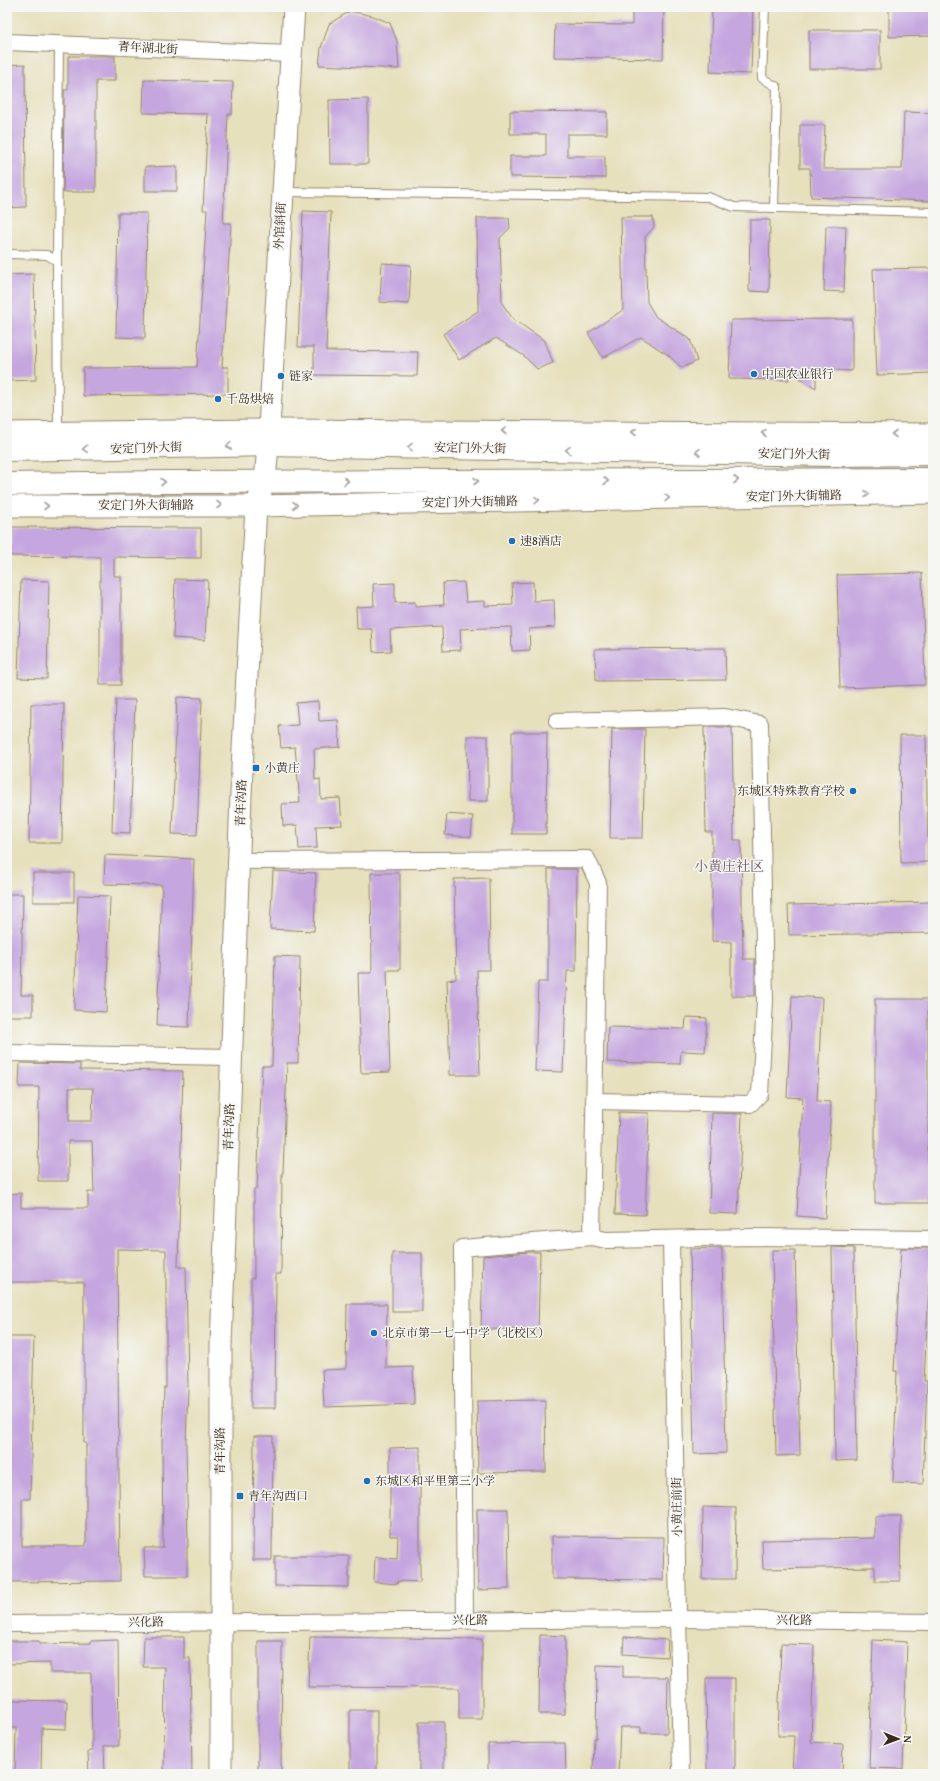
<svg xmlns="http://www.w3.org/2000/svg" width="940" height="1781" viewBox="0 0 940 1781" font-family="'Gentium Book Plus','Noto Serif SC',serif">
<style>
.building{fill:#c5a6df;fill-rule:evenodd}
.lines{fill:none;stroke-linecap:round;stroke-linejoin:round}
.service-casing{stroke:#91856e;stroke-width:10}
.minor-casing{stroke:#91856e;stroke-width:18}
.tertiary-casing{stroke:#91856e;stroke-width:23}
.primary-casing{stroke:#91856e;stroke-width:24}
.service{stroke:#fff;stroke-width:8}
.minor{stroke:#fff;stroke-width:16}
.tertiary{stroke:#fff;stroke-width:21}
.primary{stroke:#fff;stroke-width:22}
.oneway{stroke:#a79f9a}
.poi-dot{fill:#1f6fb2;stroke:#f6f6f2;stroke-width:1.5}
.labels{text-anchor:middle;stroke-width:3;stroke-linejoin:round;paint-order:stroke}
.street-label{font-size:12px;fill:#3b2a1e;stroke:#f6f6f2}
.poi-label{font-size:12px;fill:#3b2a1e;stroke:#f6f6f2;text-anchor:start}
.quarter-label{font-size:14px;fill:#6b5562;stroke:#f6f6f2}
</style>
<rect width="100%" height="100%" fill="#f6f6f2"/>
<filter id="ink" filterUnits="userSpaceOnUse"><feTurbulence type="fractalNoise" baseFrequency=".025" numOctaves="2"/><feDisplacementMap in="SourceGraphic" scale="8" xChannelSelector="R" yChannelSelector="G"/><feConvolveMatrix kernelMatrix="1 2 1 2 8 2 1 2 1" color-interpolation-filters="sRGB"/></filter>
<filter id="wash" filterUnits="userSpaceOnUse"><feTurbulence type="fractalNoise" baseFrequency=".012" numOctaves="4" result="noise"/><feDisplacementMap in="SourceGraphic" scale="16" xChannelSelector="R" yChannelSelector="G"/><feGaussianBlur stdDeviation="0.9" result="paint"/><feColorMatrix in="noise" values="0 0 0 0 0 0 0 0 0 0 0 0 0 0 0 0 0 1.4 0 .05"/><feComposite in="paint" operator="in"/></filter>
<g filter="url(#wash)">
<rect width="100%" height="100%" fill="#e7e0bd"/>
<g id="blocks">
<g class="building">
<polygon points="632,7 664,7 663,59 554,57 555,24 632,25"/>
<polygon points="712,7 753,7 751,74 710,72"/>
<polygon points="889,7 933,7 933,36 889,37"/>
<polygon points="350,11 373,16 390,23 397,41 399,69 319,65 321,48 329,24"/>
<rect x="809" y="30" width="71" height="39"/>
<polygon points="68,56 115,56 115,81 96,81 96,192 63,192 64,90 68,90"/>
<polygon points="25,64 26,207 7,208 7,65"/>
<polygon points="144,80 233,82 232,114 228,114 223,223 231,223 222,367 228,367 228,394 83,396 83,368 197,367 207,210 203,210 208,114 143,113"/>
<polygon points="368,99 368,164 330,164 329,100"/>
<polygon points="510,111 607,112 607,134 567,134 567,156 605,156 605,178 510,177 510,156 546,156 546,134 510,134"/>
<polygon points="904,112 933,113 931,201 811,197 810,168 800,168 800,125 825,125 823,169 902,169"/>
<polygon points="177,166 177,191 145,191 145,167"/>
<polygon points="303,211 331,212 326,351 418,352 417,376 314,375 314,347 298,347"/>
<polygon points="118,213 147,213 145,338 116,337"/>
<polygon points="621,217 653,217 654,227 645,237 647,302 656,317 690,339 697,361 682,368 668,355 641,337 603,358 588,333 623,310"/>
<polygon points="477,218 509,218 510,228 500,238 502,303 512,318 545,341 553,363 537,369 524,356 496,338 459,360 443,334 478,311"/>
<polygon points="750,220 770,220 769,292 749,291"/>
<polygon points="826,226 846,226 844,292 824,291"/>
<polygon points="382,263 411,265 409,304 380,302"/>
<polygon points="933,268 933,373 877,375 873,269"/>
<polygon points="34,274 36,380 7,381 7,275"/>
<polygon points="852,319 852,371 816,369 816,388 789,371 789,380 729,379 731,320"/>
<polygon points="11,527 201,528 201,558 114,557 114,576 121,576 121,685 100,685 100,557 11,556"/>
<polygon points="922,573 925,685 840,688 837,575"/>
<polygon points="175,579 208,580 205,640 173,638"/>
<polygon points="21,580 49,581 47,679 18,678"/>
<polygon points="464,582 466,602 485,601 485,606 513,605 512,583 533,582 534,601 554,600 555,627 529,629 530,650 512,651 511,627 460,629 461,650 443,651 442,627 390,630 391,651 373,652 372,629 357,629 356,607 374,606 373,584 395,583 395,603 415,602 415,607 444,605 443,583"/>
<polygon points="725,648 726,680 596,681 595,649"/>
<polygon points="177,697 202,698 197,835 172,834"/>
<polygon points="116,700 135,700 130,833 112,832"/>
<polygon points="318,701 319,721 338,720 340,747 314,749 315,780 320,779 321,799 340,798 342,825 316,826 317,848 299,849 297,825 283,826 282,804 300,803 295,747 281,748 279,726 298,725 296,703"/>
<polygon points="31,704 64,704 62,843 29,843"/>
<polygon points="704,727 724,727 732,728 734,840 741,840 743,959 755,959 755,996 731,996 731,942 712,941 712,832 706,832"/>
<polygon points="612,729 645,729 643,838 610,838"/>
<polygon points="512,732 547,732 546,834 512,834"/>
<polygon points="900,735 926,735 928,862 901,863"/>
<polygon points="467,736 488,736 488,801 468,801"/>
<polygon points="447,814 473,816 471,837 445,835"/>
<polygon points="105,855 194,859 189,1027 157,1026 162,885 104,884"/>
<polygon points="548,869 577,869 576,971 567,971 563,1072 535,1071 538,982 548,982"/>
<polygon points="273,871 316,873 314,931 270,929"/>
<rect x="33" y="873" width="41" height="29"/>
<polygon points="371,873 400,873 400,970 387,970 390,1072 361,1073 358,973 372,973"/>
<polygon points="489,878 490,970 477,970 480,1075 450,1075 447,980 456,979 454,879"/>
<polygon points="7,894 23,894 21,995 33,995 33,1016 7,1016"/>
<polygon points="78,895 110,896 106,1012 74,1010"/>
<polygon points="933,902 933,933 789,935 788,905"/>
<polygon points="275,956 300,957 298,1063 287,1063 283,1173 282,1173 281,1274 276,1274 275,1408 251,1408 251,1278 254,1278 254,1189 257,1189 262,1066 272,1066"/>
<polygon points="792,996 822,998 817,1101 831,1102 825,1218 797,1216 803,1098 787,1097"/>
<rect x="875" y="999" width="53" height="204"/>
<polygon points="686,1017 707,1018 705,1052 681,1051 680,1064 607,1062 608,1027 685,1029"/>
<path d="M20,1063l60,1v6l103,1 -5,196h8l2,122 -2,55 2,103h-1v29h-42l-1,-28h19l-1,-104 2,-56h2v-138l-49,-1 3,332 -113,1v-245h27l-4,162h-8v47h64v-103h-2v-161h-77v-88l14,-1v15h67v-16h6l-2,-51h-24v40h-30l1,-94h-20zM69,1088h24l-1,33h-23z"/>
<polygon points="619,1112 649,1113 645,1215 615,1214"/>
<polygon points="712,1113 742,1114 738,1214 709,1213"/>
<polygon points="832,1247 854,1248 857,1460 835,1461"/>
<polygon points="722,1248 726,1453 694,1454 690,1249"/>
<polygon points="901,1248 931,1248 924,1381 927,1381 923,1484 893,1483 897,1371 894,1371"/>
<polygon points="772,1250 795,1250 800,1455 776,1456"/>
<polygon points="530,1252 540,1252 538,1330 481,1329 483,1256"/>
<rect x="392" y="1253" width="30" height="59"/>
<polygon points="347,1304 387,1304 386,1368 413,1367 414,1404 324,1407 322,1370 346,1369"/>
<polygon points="545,1400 546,1472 478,1473 477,1401"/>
<polygon points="254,1436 273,1436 272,1560 253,1560"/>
<polygon points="420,1447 420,1582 398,1581 397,1584 374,1582 375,1557 397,1559 398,1536 390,1536 390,1448"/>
<polygon points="703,1507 736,1508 735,1579 702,1579"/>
<polygon points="477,1509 508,1509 509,1589 478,1590"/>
<polygon points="875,1516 901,1516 900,1581 875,1581 875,1567 763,1569 762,1540 875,1538"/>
<polygon points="552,1536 664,1537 663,1580 552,1579"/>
<polygon points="275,1556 349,1556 349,1587 275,1586"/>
<polygon points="540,1635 565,1636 565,1714 539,1714"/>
<polygon points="144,1637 184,1637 184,1658 190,1658 192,1774 164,1774 165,1667 143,1667"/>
<polygon points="310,1637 482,1639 482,1719 459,1719 459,1688 308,1687"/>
<polygon points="624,1637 668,1640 667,1657 623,1654"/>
<polygon points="118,1640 119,1746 104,1746 105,1774 89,1774 88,1752 92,1751 91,1673 50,1673 50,1663 7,1664 7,1641 39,1641 39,1644 91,1643 91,1641"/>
<polygon points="873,1640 907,1642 903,1769 869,1768"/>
<polygon points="258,1641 282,1641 281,1774 258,1774"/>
<polygon points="781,1644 814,1645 811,1742 843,1744 842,1774 792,1774 794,1736 778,1736"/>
<polygon points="597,1665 623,1666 623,1677 668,1677 667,1733 641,1733 641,1727 620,1727 618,1774 593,1774 594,1738 596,1738"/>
<polygon points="706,1678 735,1678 735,1774 707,1774"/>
<polygon points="8,1700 67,1701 66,1729 42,1728 41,1774 15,1774 16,1728 7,1728"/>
<rect x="350" y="1710" width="27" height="64"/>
<rect x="419" y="1722" width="25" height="52"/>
<polygon points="565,1743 566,1774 488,1774 488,1744"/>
</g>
</g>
</g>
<g filter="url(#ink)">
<use href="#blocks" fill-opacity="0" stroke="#91856e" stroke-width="1"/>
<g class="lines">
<defs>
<g id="service">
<polyline points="765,7 762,78 777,87 774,208"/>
<polyline points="283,192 708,197 734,207 933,212"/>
<polyline points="7,254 47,255 57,261 58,431"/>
<polyline points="57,261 59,44"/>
</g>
<g id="minor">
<polyline points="7,42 290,54"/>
<polyline points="557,721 725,717 760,724 765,1001 760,1094 750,1104 594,1101"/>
<polyline points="238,861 587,859 598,883 592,1237"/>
<polyline points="7,1053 231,1057"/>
<polyline points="671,1239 681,1774"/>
<polyline points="465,1620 462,1248 592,1237 606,1240 752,1237 933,1239"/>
<polyline points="7,1624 679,1619 933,1622"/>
</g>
<g id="tertiary">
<polyline points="7,433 269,430 933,434"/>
<polyline points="7,506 256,506 933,493"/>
<polyline points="221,1774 221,1347 242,768 256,506 265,481 268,445 294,7"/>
</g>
<g id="primary">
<polyline points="7,450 268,445 835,455 933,454"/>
<polyline points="7,484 167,482 933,479"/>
</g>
</defs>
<use href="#service" class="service-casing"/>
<use href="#minor" class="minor-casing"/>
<use href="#tertiary" class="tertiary-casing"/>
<use href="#primary" class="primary-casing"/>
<use href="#service" class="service"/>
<use href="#minor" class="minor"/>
<use href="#tertiary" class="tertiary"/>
<use href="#primary" class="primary"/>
</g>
<defs><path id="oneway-chevron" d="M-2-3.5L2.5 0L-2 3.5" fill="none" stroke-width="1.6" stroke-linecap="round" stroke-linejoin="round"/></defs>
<g class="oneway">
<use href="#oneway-chevron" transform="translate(504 431) rotate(-180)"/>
<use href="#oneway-chevron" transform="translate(634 432) rotate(-180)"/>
<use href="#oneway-chevron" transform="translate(764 433) rotate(-180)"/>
<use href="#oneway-chevron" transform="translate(894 434) rotate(-180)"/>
<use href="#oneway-chevron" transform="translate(229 446) rotate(178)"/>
<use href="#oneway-chevron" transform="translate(410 447) rotate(-179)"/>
<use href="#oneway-chevron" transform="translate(85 449) rotate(178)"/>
<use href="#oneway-chevron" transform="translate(568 450) rotate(-179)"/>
<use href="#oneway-chevron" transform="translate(698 452) rotate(-179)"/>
<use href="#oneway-chevron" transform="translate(736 480)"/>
<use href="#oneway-chevron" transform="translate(346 481)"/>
<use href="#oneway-chevron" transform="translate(476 481)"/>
<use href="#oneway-chevron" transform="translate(606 481)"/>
<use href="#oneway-chevron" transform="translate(163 482)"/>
<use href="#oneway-chevron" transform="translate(867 494) rotate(-1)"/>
<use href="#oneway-chevron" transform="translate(667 498) rotate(-1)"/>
<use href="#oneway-chevron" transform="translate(537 500) rotate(-1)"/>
<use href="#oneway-chevron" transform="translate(219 505)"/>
<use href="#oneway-chevron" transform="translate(295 505) rotate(-1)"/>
<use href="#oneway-chevron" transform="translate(46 506)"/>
</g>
</g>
<g class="poi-dot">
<circle cx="754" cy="374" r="4"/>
<circle cx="281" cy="376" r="4"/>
<circle cx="218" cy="399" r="4"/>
<circle cx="512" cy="541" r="4"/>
<rect x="252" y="764" width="8" height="8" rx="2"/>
<circle cx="853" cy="791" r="4"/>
<circle cx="374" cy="1333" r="4"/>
<circle cx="367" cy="1481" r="4"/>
<rect x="236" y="1492" width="8" height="8" rx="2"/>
</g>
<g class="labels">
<g class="street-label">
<text transform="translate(148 48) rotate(3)" y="4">青年湖北街</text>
<text transform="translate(280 226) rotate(-87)" y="4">外馆斜街</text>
<text transform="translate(146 448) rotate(-2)" y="4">安定门外大街</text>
<text transform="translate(470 448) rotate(1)" y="4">安定门外大街</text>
<text transform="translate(794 454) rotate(1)" y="4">安定门外大街</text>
<text transform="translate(794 496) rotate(-1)" y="4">安定门外大街辅路</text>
<text transform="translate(470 502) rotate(-1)" y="4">安定门外大街辅路</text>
<text x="146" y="509">安定门外大街辅路</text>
<text transform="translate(241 803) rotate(-88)" y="4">青年沟路</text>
<text transform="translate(229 1127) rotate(-88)" y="4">青年沟路</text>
<text transform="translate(220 1451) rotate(-90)" y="4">青年沟路</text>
<text transform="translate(677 1507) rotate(-91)" y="4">小黄庄前街</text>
<text x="470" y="1624">兴化路</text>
<text transform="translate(794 1620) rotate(1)" y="4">兴化路</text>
<text transform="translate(146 1622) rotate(-1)" y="4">兴化路</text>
</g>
<g class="poi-label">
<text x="762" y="378">中国农业银行</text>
<text x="289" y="380">链家</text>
<text x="226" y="403">千岛烘焙</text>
<text x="520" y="545">速8酒店</text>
<text x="264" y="772">小黄庄</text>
<text x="845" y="795" text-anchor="end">东城区特殊教育学校</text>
<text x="382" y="1337">北京市第一七一中学（北校区）</text>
<text x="375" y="1485">东城区和平里第三小学</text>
<text x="248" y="1500">青年沟西口</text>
</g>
<g class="quarter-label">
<text x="729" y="871">小黄庄社区</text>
</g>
</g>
<rect width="940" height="1781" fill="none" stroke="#f6f6f2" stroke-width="24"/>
<g transform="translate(898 1739) rotate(91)" stroke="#f6f6f2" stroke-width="3" paint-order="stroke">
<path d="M0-3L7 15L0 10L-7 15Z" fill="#3b2a1e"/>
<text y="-6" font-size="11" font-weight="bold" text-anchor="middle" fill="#3b2a1e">N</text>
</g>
</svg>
